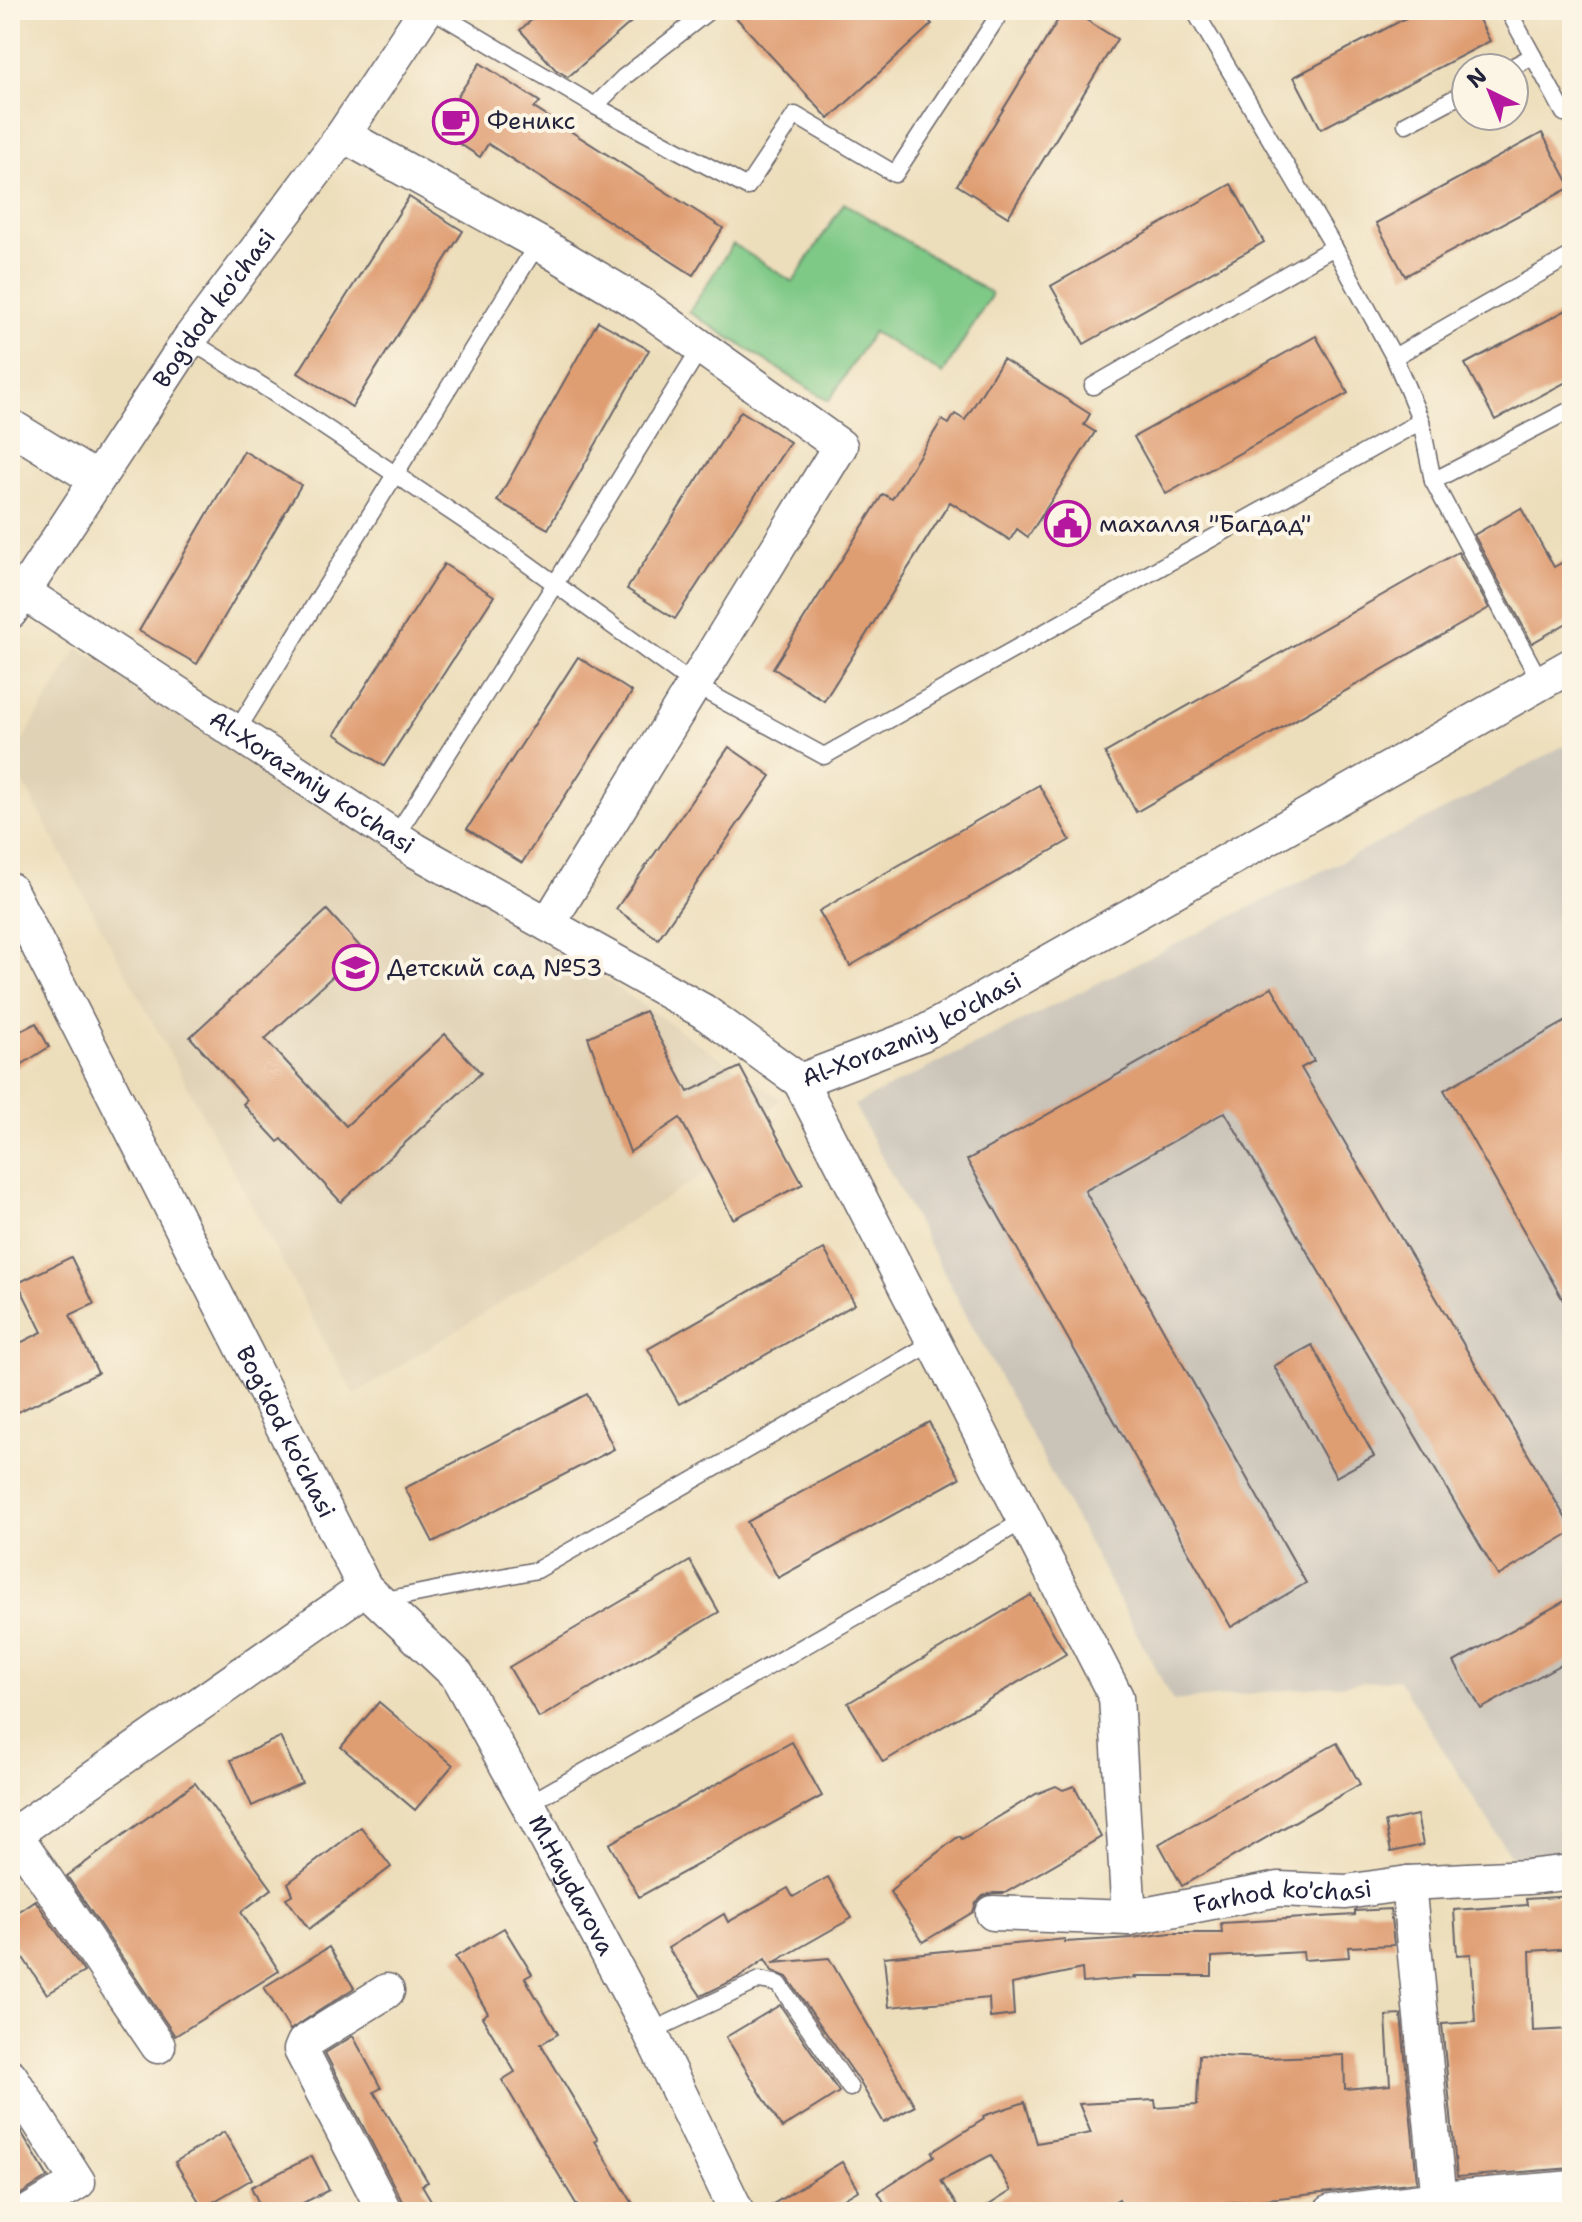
<svg xmlns="http://www.w3.org/2000/svg" width="1582" height="2222" viewBox="0 0 1582 2222" font-family="'Shantell Sans',sans-serif">
<style>
.built{fill:#e0d2b5}
.industrial{fill:#c9c3b8}
.green{fill:#7ec986;stroke:#507660;stroke-width:2}
.building{fill:#df9d72}
.lines{fill:none;stroke-linecap:round;stroke-linejoin:round}
.service-casing{stroke:#696468;stroke-width:19}
.minor-casing{stroke:#696468;stroke-width:37}
.service{stroke:#fff;stroke-width:16}
.minor{stroke:#fff;stroke-width:34}
.labels{text-anchor:middle;stroke-width:8;stroke-linejoin:round;paint-order:stroke}
.poi-label{font-size:24px;fill:#22223b;stroke:#fcf5e5;text-anchor:start}
.street-label{font-size:24px;fill:#22223b;stroke:#fcf5e5}
</style>
<rect width="100%" height="100%" fill="#fcf5e5"/>
<filter id="ink" filterUnits="userSpaceOnUse"><feTurbulence type="fractalNoise" baseFrequency=".0125" numOctaves="2"/><feDisplacementMap in="SourceGraphic" scale="16" xChannelSelector="R" yChannelSelector="G"/><feConvolveMatrix kernelMatrix="1 2 1 2 8 2 1 2 1" color-interpolation-filters="sRGB"/></filter>
<filter id="wash" filterUnits="userSpaceOnUse"><feTurbulence type="fractalNoise" baseFrequency=".006" numOctaves="4" result="noise"/><feDisplacementMap in="SourceGraphic" scale="32" xChannelSelector="R" yChannelSelector="G"/><feGaussianBlur stdDeviation="1.8" result="paint"/><feColorMatrix in="noise" values="0 0 0 0 0 0 0 0 0 0 0 0 0 0 0 0 0 1.4 0 .05"/><feComposite in="paint" operator="in"/></filter>
<g filter="url(#wash)">
<rect width="100%" height="100%" fill="#eddebb"/>
<polygon class="built" points="78,648 395,837 781,1099 709,1171 354,1395 11,760"/>
<polygon class="industrial" points="1572,741 1572,1871 1522,1874 1398,1679 1173,1701 854,1105 1474,795"/>
<polygon class="green" points="844,203 992,294 943,374 873,332 829,401 689,312 733,244 793,282"/>
<g id="blocks">
<g class="building">
<polygon points="543,10 645,10 568,77 555,69 520,30"/>
<polygon points="729,10 919,10 932,24 829,119"/>
<polygon points="1064,10 1070,10 1117,39 1008,217 957,185"/>
<polygon points="1421,10 1474,10 1490,41 1321,129 1294,77"/>
<polygon points="480,63 540,102 534,108 723,228 693,275 488,144 480,157 436,128"/>
<polygon points="1542,133 1571,187 1405,276 1376,223"/>
<polygon points="1231,184 1264,242 1084,344 1051,286"/>
<polygon points="409,197 463,231 352,407 298,373"/>
<polygon points="1572,307 1572,379 1495,420 1465,364"/>
<polygon points="598,321 649,350 548,529 497,501"/>
<polygon points="1316,336 1348,393 1166,494 1134,437"/>
<polygon points="1003,359 1090,414 1084,425 1095,432 1028,537 1017,529 1010,540 950,502 824,701 773,668 883,494 892,499 942,420 949,424 955,414 965,420"/>
<polygon points="741,411 790,442 675,619 627,589"/>
<polygon points="244,451 301,485 197,664 139,631"/>
<polygon points="1521,508 1554,567 1572,557 1572,620 1532,643 1474,535"/>
<polygon points="1458,552 1489,608 1136,812 1105,753"/>
<polygon points="444,564 494,596 384,766 335,734"/>
<polygon points="578,657 632,692 522,863 467,829"/>
<polygon points="729,747 771,776 658,939 616,909"/>
<polygon points="1039,785 1070,840 850,966 819,911"/>
<polygon points="327,910 362,949 265,1039 346,1126 445,1034 481,1073 341,1202 282,1139 278,1142 243,1104 247,1100 190,1037"/>
<polygon points="1272,987 1314,1061 1301,1068 1572,1529 1572,1532 1498,1576 1225,1112 1085,1191 1306,1583 1231,1627 967,1160"/>
<polygon points="645,1011 688,1092 740,1067 803,1184 733,1219 680,1118 630,1152 588,1037"/>
<polygon points="1572,1018 1572,1316 1444,1090"/>
<polygon points="36,1023 49,1047 10,1072 10,1036"/>
<polygon points="824,1249 855,1304 679,1404 648,1349"/>
<polygon points="71,1257 94,1304 70,1315 98,1373 10,1416 10,1348 42,1332 18,1283"/>
<polygon points="1312,1345 1374,1456 1336,1477 1274,1366"/>
<polygon points="587,1394 614,1449 433,1542 405,1488"/>
<polygon points="929,1422 960,1478 778,1578 747,1522"/>
<polygon points="690,1561 719,1612 539,1718 509,1667"/>
<polygon points="1031,1595 1066,1654 883,1762 848,1703"/>
<polygon points="1572,1597 1572,1658 1481,1709 1454,1662"/>
<polygon points="379,1702 453,1765 415,1810 341,1747"/>
<polygon points="280,1737 302,1783 252,1806 231,1760"/>
<polygon points="792,1742 822,1796 639,1897 609,1844"/>
<polygon points="1337,1743 1360,1784 1182,1886 1159,1844"/>
<polygon points="195,1783 272,1889 241,1912 279,1971 175,2036 67,1876"/>
<polygon points="1056,1786 1063,1790 1074,1786 1101,1837 1005,1893 993,1893 983,1896 976,1903 973,1912 923,1942 890,1892 899,1884 898,1883 959,1836 962,1839 1036,1794"/>
<polygon points="1417,1815 1423,1845 1391,1852 1385,1822"/>
<polygon points="361,1827 391,1867 309,1929 286,1898 293,1894 288,1883"/>
<polygon points="828,1877 852,1918 773,1963 829,1958 915,2106 884,2123 858,2079 787,1977 772,1971 765,1959 740,1977 701,1996 668,1948 724,1914 728,1922 788,1888 793,1897"/>
<polygon points="1572,1896 1572,1948 1530,1951 1533,2031 1572,2029 1572,2168 1457,2177 1442,2024 1475,2022 1471,1954 1457,1955 1454,1910 1527,1905 1526,1899"/>
<polygon points="35,1900 84,1972 47,1994 10,1938 10,1917"/>
<polygon points="1390,1909 1394,1945 1348,1947 1349,1957 1304,1960 1303,1952 1212,1957 1212,1976 1135,1976 1136,1978 1083,1983 1082,1969 1012,1984 1014,2015 990,2018 989,1998 889,2007 884,1957 1065,1939 1065,1942 1131,1938 1171,1933 1222,1933 1221,1923 1355,1915 1355,1911"/>
<polygon points="504,1928 532,1974 525,1978 558,2034 541,2044 598,2140 595,2141 638,2212 581,2212 502,2080 515,2072 482,2017 488,2013 455,1957"/>
<polygon points="329,1947 354,1988 290,2030 264,1987"/>
<polygon points="780,2005 839,2092 782,2128 726,2037"/>
<polygon points="1401,2015 1417,2182 1278,2198 1125,2212 1119,2199 1096,2212 978,2212 1011,2191 991,2155 941,2181 961,2212 890,2212 878,2192 934,2156 932,2152 984,2119 983,2116 1025,2102 1037,2143 1091,2133 1079,2104 1155,2100 1156,2108 1197,2105 1199,2055 1264,2058 1344,2055 1345,2089 1390,2085 1386,2016"/>
<polygon points="353,2036 381,2088 374,2092 428,2182 422,2185 438,2212 405,2212 403,2203 325,2053"/>
<polygon points="10,2113 48,2177 10,2201"/>
<polygon points="224,2132 252,2179 203,2208 175,2162"/>
<polygon points="312,2156 329,2190 285,2212 263,2212 251,2187"/>
<polygon points="842,2162 859,2190 822,2212 760,2212"/>
</g>
</g>
</g>
<g filter="url(#ink)">
<use href="#blocks" fill-opacity="0" stroke="#696468" stroke-width="2"/>
<g class="lines">
<defs>
<g id="service">
<polyline points="433,10 595,106 747,187 795,115 895,174 1002,10"/>
<polyline points="1194,10 1334,247 1394,357 1421,421 1433,481 1541,683"/>
<polyline points="1508,10 1564,113 1572,109"/>
<polyline points="1510,68 1533,56"/>
<polyline points="595,106 624,77 710,10"/>
<polyline points="1406,124 1466,92"/>
<polyline points="189,340 272,392 510,551 694,685 824,756 1421,421"/>
<polyline points="1394,357 1572,255"/>
<polyline points="1093,386 1334,247"/>
<polyline points="1433,481 1572,409"/>
<polyline points="236,732 538,243"/>
<polyline points="395,837 555,584 701,347"/>
<polyline points="380,1601 537,1570 934,1342"/>
<polyline points="528,1804 1025,1520"/>
<polyline points="650,2032 760,1980 779,1984 850,2088"/>
</g>
<g id="minor">
<polyline points="343,135 538,243 642,305 840,446 548,924"/>
<polyline points="10,426 96,479"/>
<path id="s1" d="M23,592l392,258 288,161 97,70 122,-47 650,-369"/>
<path id="s2" d="M10,612l179,-272 154,-205 83,-125"/>
<path id="s3" d="M10,890l355,698 -355,249"/>
<polyline points="800,1081 1116,1697 1129,1918"/>
<path id="s4" d="M365,1588l92,87 71,129 122,228 87,180"/>
<polyline points="15,1834 158,2046"/>
<polyline points="1408,1883 1440,2212"/>
<path id="s5" d="M993,1913l136,5 150,-29 67,3 62,-9 120,-6 44,-5"/>
<polyline points="10,2076 78,2182 29,2212"/>
<polyline points="385,2212 301,2050 304,2043 387,1991"/>
<polyline points="1331,2212 1439,2199 1572,2188"/>
</g>
</defs>
<use href="#service" class="service-casing"/>
<use href="#minor" class="minor-casing"/>
<use href="#service" class="service"/>
<use href="#minor" class="minor"/>
</g>
</g>
<defs>
<symbol id="cafe-ring" viewBox="-11 -11 22 22"><circle r="9.5" fill="#fcf5e5" stroke="#b5179e" stroke-width="1.5"/><path d="M-5.5-4.5H6V0H3Q3 3.5 0 3.5H-2.5Q-5.5 3.5-5.5 0ZM3-3.2v2h1.7v-2ZM-6 4.5H4V6H-6Z" fill="#b5179e"/></symbol>
<symbol id="civic-ring" viewBox="-11 -11 22 22"><circle r="9.5" fill="#fcf5e5" stroke="#b5179e" stroke-width="1.5"/><path d="M-.6-6.5H3V-4.5H.6V-3L4-1V1h2V6H-6V1h2V-1L-.6-3ZM-1.2 2.5V6h2.4V2.5Z" fill="#b5179e"/></symbol>
<symbol id="school-ring" viewBox="-11 -11 22 22"><circle r="9.5" fill="#fcf5e5" stroke="#b5179e" stroke-width="1.5"/><path d="M0-5L7-2L0 1L-7-2ZM-4 1L0 2.5L4 1V4Q0 6-4 4Z" fill="#b5179e"/></symbol>
</defs>
<g fill-rule="evenodd">
<use href="#cafe-ring" x="430" y="96" width="51" height="51"/>
<use href="#civic-ring" x="1042" y="498" width="51" height="51"/>
<use href="#school-ring" x="330" y="942" width="51" height="51"/>
</g>
<g class="labels">
<g class="poi-label">
<text x="487" y="129">Феникс</text>
<text x="1099" y="532">махалля "Багдад"</text>
<text x="387" y="976">Детский сад №53</text>
</g>
<g class="street-label">
<text dy="8" stroke="none"><textPath href="#s2" startOffset="366">Bog'dod ko'chasi</textPath></text>
<text dy="8" stroke="none"><textPath href="#s1" startOffset="346">Al-Xorazmiy ko'chasi</textPath></text>
<text dy="8" stroke="none"><textPath href="#s1" startOffset="1042">Al-Xorazmiy ko'chasi</textPath></text>
<text dy="8" stroke="none"><textPath href="#s3" startOffset="608">Bog'dod ko'chasi</textPath></text>
<text dy="8" stroke="none"><textPath href="#s4" startOffset="366">M.Haydarova</textPath></text>
<text dy="8" stroke="none"><textPath href="#s5" startOffset="292">Farhod ko'chasi</textPath></text>
</g>
</g>
<rect width="1582" height="2222" fill="none" stroke="#fcf5e5" stroke-width="40"/>
<g transform="translate(1490 92) rotate(317)"><circle r="38" fill="#fcf5e5" stroke="#a5a1a1" stroke-width="2"/>
<path d="M0-6L14 30L0 20L-14 30Z" fill="#b5179e"/>
<text y="-12" font-size="22" font-weight="bold" text-anchor="middle" fill="#22223b">N</text>
</g>
</svg>
